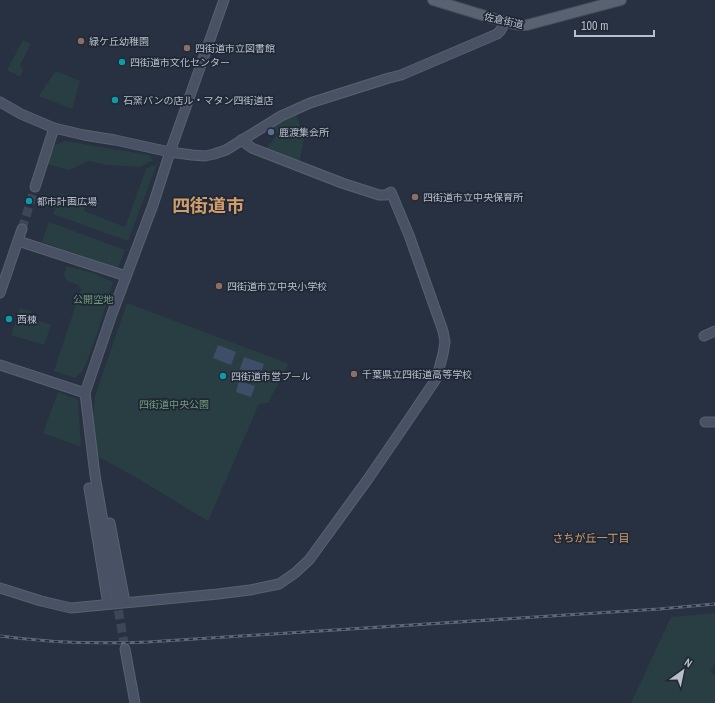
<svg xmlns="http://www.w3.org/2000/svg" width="715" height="703" viewBox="0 0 715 703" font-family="'Archivo Narrow','Noto Sans JP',sans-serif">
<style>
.green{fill:#293e42}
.water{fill:#3e4e69}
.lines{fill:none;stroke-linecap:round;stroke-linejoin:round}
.secondary-tunnel{stroke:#3d4656;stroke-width:9;stroke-dasharray:9 4.5;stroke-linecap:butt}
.secondary-casing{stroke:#59616e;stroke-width:11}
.primary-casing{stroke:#454c5a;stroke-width:12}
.secondary{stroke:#495264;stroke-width:9}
.primary{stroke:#596271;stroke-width:10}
.rail-casing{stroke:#5e6778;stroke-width:3}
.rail{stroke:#202836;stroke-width:1.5;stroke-dasharray:4.5;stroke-linecap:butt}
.education-dot{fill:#8d6e63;stroke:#202836;stroke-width:1.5}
.culture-dot{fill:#0f9aa8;stroke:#202836;stroke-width:1.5}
.service-dot{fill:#5c6f8a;stroke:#202836;stroke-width:1.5}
.labels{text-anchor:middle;stroke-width:3.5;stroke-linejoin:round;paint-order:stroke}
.street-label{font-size:10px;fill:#b8bfcb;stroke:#202836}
.poi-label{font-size:10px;fill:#b8bfcb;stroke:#202836;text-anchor:start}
.park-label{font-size:10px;fill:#709b7c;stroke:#202836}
.neighbourhood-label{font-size:11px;fill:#d39d6b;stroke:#202836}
.town-label{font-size:18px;font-weight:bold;fill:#d39d6b;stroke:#202836}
</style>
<rect width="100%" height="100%" fill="#273141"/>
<g class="green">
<polygon points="23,40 31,44 20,65 23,70 20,77 7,70"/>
<polygon points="56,71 80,81 72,109 39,96 44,88"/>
<polygon points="296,113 304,139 299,163 264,151 278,134 272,125"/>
<polygon points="65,141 149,155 153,161 151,161 141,167 107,165 89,161 69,170 46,164 55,145"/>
<polygon points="152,166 156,166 128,241 53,214 60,193 86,204 84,211 125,227 146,169"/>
<polygon points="49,222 125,250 118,268 42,242"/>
<polygon points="66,266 93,273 113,282 96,337 83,371 75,378 54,371 81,289 78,285 67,281 64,275"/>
<polygon points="127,303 287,363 288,365 268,403 259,404 208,521 137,478 97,456 93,420 95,396"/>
<polygon points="20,308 31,311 31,318 51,325 44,345 11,335"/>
<polygon points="58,392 78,400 81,447 43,433"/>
<polygon points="715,613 715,663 711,671 714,676 715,675 715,703 631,703 671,617"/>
</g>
<g class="water">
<polygon points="218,345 236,352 231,365 213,358"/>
<polygon points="244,357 264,364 259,377 240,369"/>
<polygon points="239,381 255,386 251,397 236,392"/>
</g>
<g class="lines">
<g class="secondary-tunnel">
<polyline points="22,229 35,187"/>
<polyline points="116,597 125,649"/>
</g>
<defs>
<g id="secondary">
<polyline points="0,102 21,114 54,128 84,135 115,140 170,152 192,155 205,156 214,154 226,150 281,116 310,103 389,78 401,75 497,34 501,30 505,22"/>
<polyline points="35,187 54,128"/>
<polyline points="18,241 126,276"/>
<polyline points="0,293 22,229"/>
<polyline points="704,336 715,331"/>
<polyline points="0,365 85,393"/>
<polyline points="705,422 715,422"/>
<polyline points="89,488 108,604"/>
<polyline points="110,523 125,602"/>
<polyline points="0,588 41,601 71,608 218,594 250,590 279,584 295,573 309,560 368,479 407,422 432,385 437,377 443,354 445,342 443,331 409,235 391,192 386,195 379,195 342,183 252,148 241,140"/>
<polyline points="116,597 95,475 85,393 112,314 153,205 170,152 224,0"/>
<polyline points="125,649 135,703"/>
</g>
<polyline id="primary" points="433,0 505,22 520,25 527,25 621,0"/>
</defs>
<use href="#secondary" class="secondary-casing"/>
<use href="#primary" class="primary-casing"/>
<use href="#secondary" class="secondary"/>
<use href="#primary" class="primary"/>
<defs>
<path id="rail" d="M0,636c50,7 98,8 148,6l511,-33 56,-5"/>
</defs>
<use href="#rail" class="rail-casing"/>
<use href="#rail" class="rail"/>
</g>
<g class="education-dot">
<circle cx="81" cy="41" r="4"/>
<circle cx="187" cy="48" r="4"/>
<circle cx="415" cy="197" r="4"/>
<circle cx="219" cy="286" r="4"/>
<circle cx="354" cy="374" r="4"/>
</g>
<g class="culture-dot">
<circle cx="122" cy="62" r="4"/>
<circle cx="115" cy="100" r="4"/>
<circle cx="29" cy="201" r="4"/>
<circle cx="9" cy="319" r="4"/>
<circle cx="223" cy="376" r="4"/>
</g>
<circle class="service-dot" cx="271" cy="132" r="4"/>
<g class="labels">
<g class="street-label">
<text transform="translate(504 20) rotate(13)" y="4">佐倉街道</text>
</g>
<g class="poi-label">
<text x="89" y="45">緑ケ丘幼稚園</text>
<text x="195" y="52">四街道市立図書館</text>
<text x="130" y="66">四街道市文化センター</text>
<text x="123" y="104">石窯パンの店ル・マタン四街道店</text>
<text x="279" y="136">鹿渡集会所</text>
<text x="423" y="201">四街道市立中央保育所</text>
<text x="37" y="205">都市計画広場</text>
<text x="227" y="290">四街道市立中央小学校</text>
<text x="17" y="323">西棟</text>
<text x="362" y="378">千葉県立四街道高等学校</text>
<text x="231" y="380">四街道市営プール</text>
</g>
<g class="park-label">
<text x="93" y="303">公開空地</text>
<text x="174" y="408">四街道中央公園</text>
</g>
<g class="neighbourhood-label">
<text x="591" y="542">さちが丘一丁目</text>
</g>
<g class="town-label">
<text x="208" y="212">四街道市</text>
</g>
</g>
<g transform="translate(683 671) rotate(33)" stroke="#202836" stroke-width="3" paint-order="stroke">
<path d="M0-3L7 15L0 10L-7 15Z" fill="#b8bfcb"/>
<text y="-6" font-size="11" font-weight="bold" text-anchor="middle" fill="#b8bfcb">N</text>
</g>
<path d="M575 30v6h79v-6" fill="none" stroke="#b8bfcb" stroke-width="2"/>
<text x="581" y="30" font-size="12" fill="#b8bfcb" stroke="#202836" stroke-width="3" paint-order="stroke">100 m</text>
</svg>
